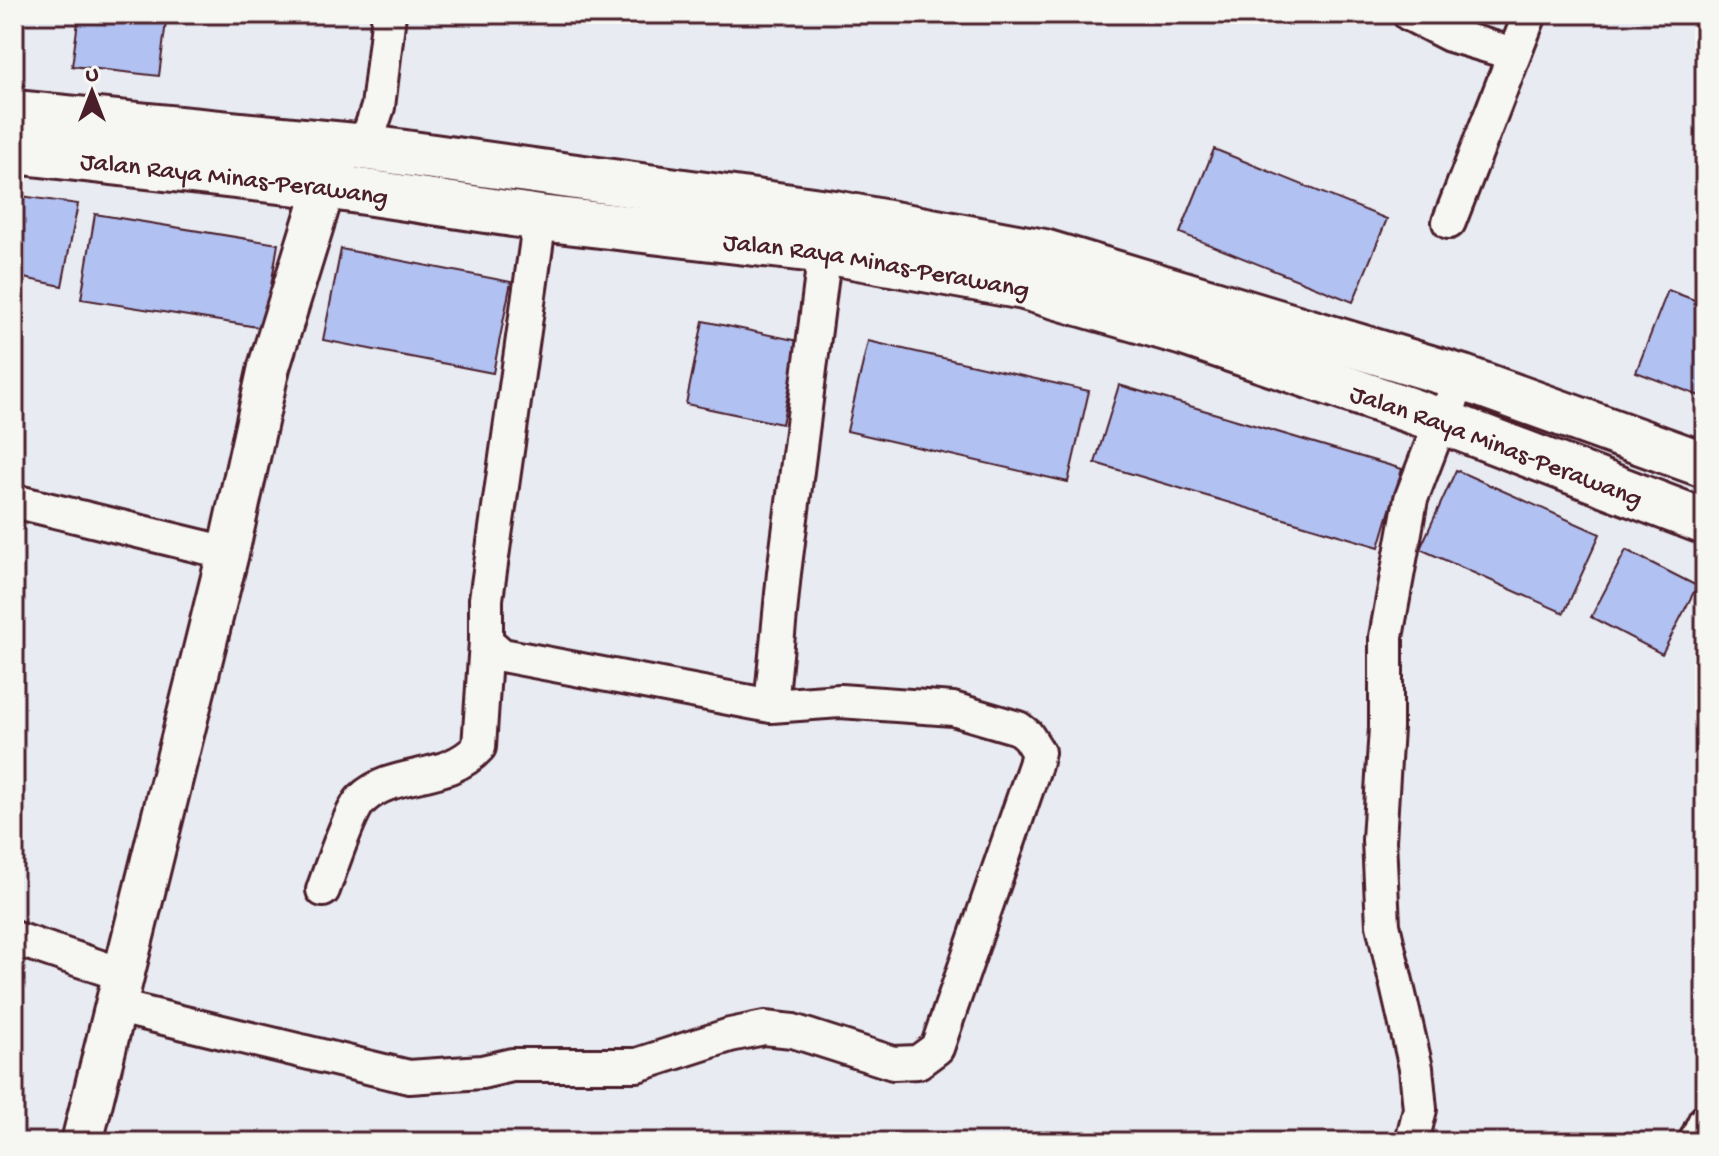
<svg xmlns="http://www.w3.org/2000/svg" width="1719" height="1156" viewBox="0 0 1719 1156" font-family="'Gochi Hand',sans-serif">
<style>
.building{fill:#b1c1f1;stroke:#4a1f2b;stroke-width:2}
.lines{fill:none;stroke-linecap:round;stroke-linejoin:round}
.minor-casing{stroke:#4a1f2b;stroke-width:38}
.tertiary-casing{stroke:#4a1f2b;stroke-width:46}
.secondary-casing{stroke:#4a1f2b;stroke-width:50}
.minor{stroke:#f6f6f2;stroke-width:32}
.tertiary{stroke:#f6f6f2;stroke-width:40}
.secondary{stroke:#f6f6f2;stroke-width:44}
.labels{text-anchor:middle;stroke-width:6;stroke-linejoin:round;paint-order:stroke}
.street-label{font-size:26px;fill:#4a1f2b;stroke:#f6f6f2}
</style>
<rect width="100%" height="100%" fill="#e8ebf2"/>
<filter id="ink" filterUnits="userSpaceOnUse"><feTurbulence type="fractalNoise" baseFrequency=".0125" numOctaves="2"/><feDisplacementMap in="SourceGraphic" scale="16" xChannelSelector="R" yChannelSelector="G"/><feConvolveMatrix kernelMatrix="1 2 1 2 8 2 1 2 1" color-interpolation-filters="sRGB"/></filter>
<g filter="url(#ink)">
<path class="building" d="M79 14H167L159 76 72 66Z
M1214 149 1387 219 1353 302 1180 233Z
M14 195 78 204 62 286 14 276Z
M95 214 278 244 264 328 81 299Z
M341 249 511 282 493 373 323 340Z
M1668 290 1705 304V398L1636 372Z
M703 321 799 341 782 424 686 404Z
M868 341 1089 391 1068 482 847 431Z
M1119 385 1402 469 1379 547 1095 463Z
M1456 470 1600 534 1564 613 1420 549Z
M1626 550 1697 586 1662 654 1591 617Z
M1705 666V685L1698 682Z"/>
<g class="lines">
<g class="minor-casing">
<path id="minor" d="M1409 14 1450 35 1514 54
M345 157 370 131 378 107 389 14
M1449 222 1530 14
M14 501 228 553
M771 706 784 573 825 251
M323 890C330 871 350 810 362 799 393 769 447 783 479 747L486 641
M14 938 121 974
M114 1006 409 1077 482 1072 512 1065H637L730 1035 764 1028 793 1031 893 1063 918 1062 937 1048 1035 765 1038 752 1027 735 1018 728 953 709 840 701 771 706 502 655 486 641V599L540 218
M1412 1142 1420 1109 1416 1068 1383 925 1379 840 1386 728V637L1411 499 1441 421 1463 378
M1695 1142 1705 1121"/>
</g>
<g class="tertiary-casing">
<path id="tertiary" d="M82 1142 228 553 269 367 325 186"/>
</g>
<g class="secondary-casing">
<g id="secondary">
<path d="M14 113 355 146 834 213 1044 252 1463 378 1705 465"/>
<path id="s1" d="M14 151 325 186 540 218 825 251 1024 287 1184 333 1441 421 1705 522"/>
</g>
</g>
<use href="#minor" class="minor"/>
<use href="#tertiary" class="tertiary"/>
<use href="#secondary" class="secondary"/>
</g>
</g>
<g class="labels">
<g class="street-label">
<text dy="9" stroke="none"><textPath href="#s1" startOffset="222">Jalan Raya Minas-Perawang</textPath></text>
<text dy="9" stroke="none"><textPath href="#s1" startOffset="870">Jalan Raya Minas-Perawang</textPath></text>
<text dy="9" stroke="none"><textPath href="#s1" startOffset="1518">Jalan Raya Minas-Perawang</textPath></text>
</g>
</g>
<rect width="1719" height="1156" fill="none" stroke="#f6f6f2" stroke-width="48"/>
<rect x="24" y="24" width="1671" height="1108" fill="none" stroke="#4a1f2b" stroke-width="3" filter="url(#ink)"/>
<g transform="translate(92 92)" stroke="#f6f6f2" stroke-width="6" paint-order="stroke">
<path d="M0-6L14 30L0 20L-14 30Z" fill="#4a1f2b"/>
<text y="-12" font-size="22" font-weight="bold" text-anchor="middle" fill="#4a1f2b">U</text>
</g>
</svg>
